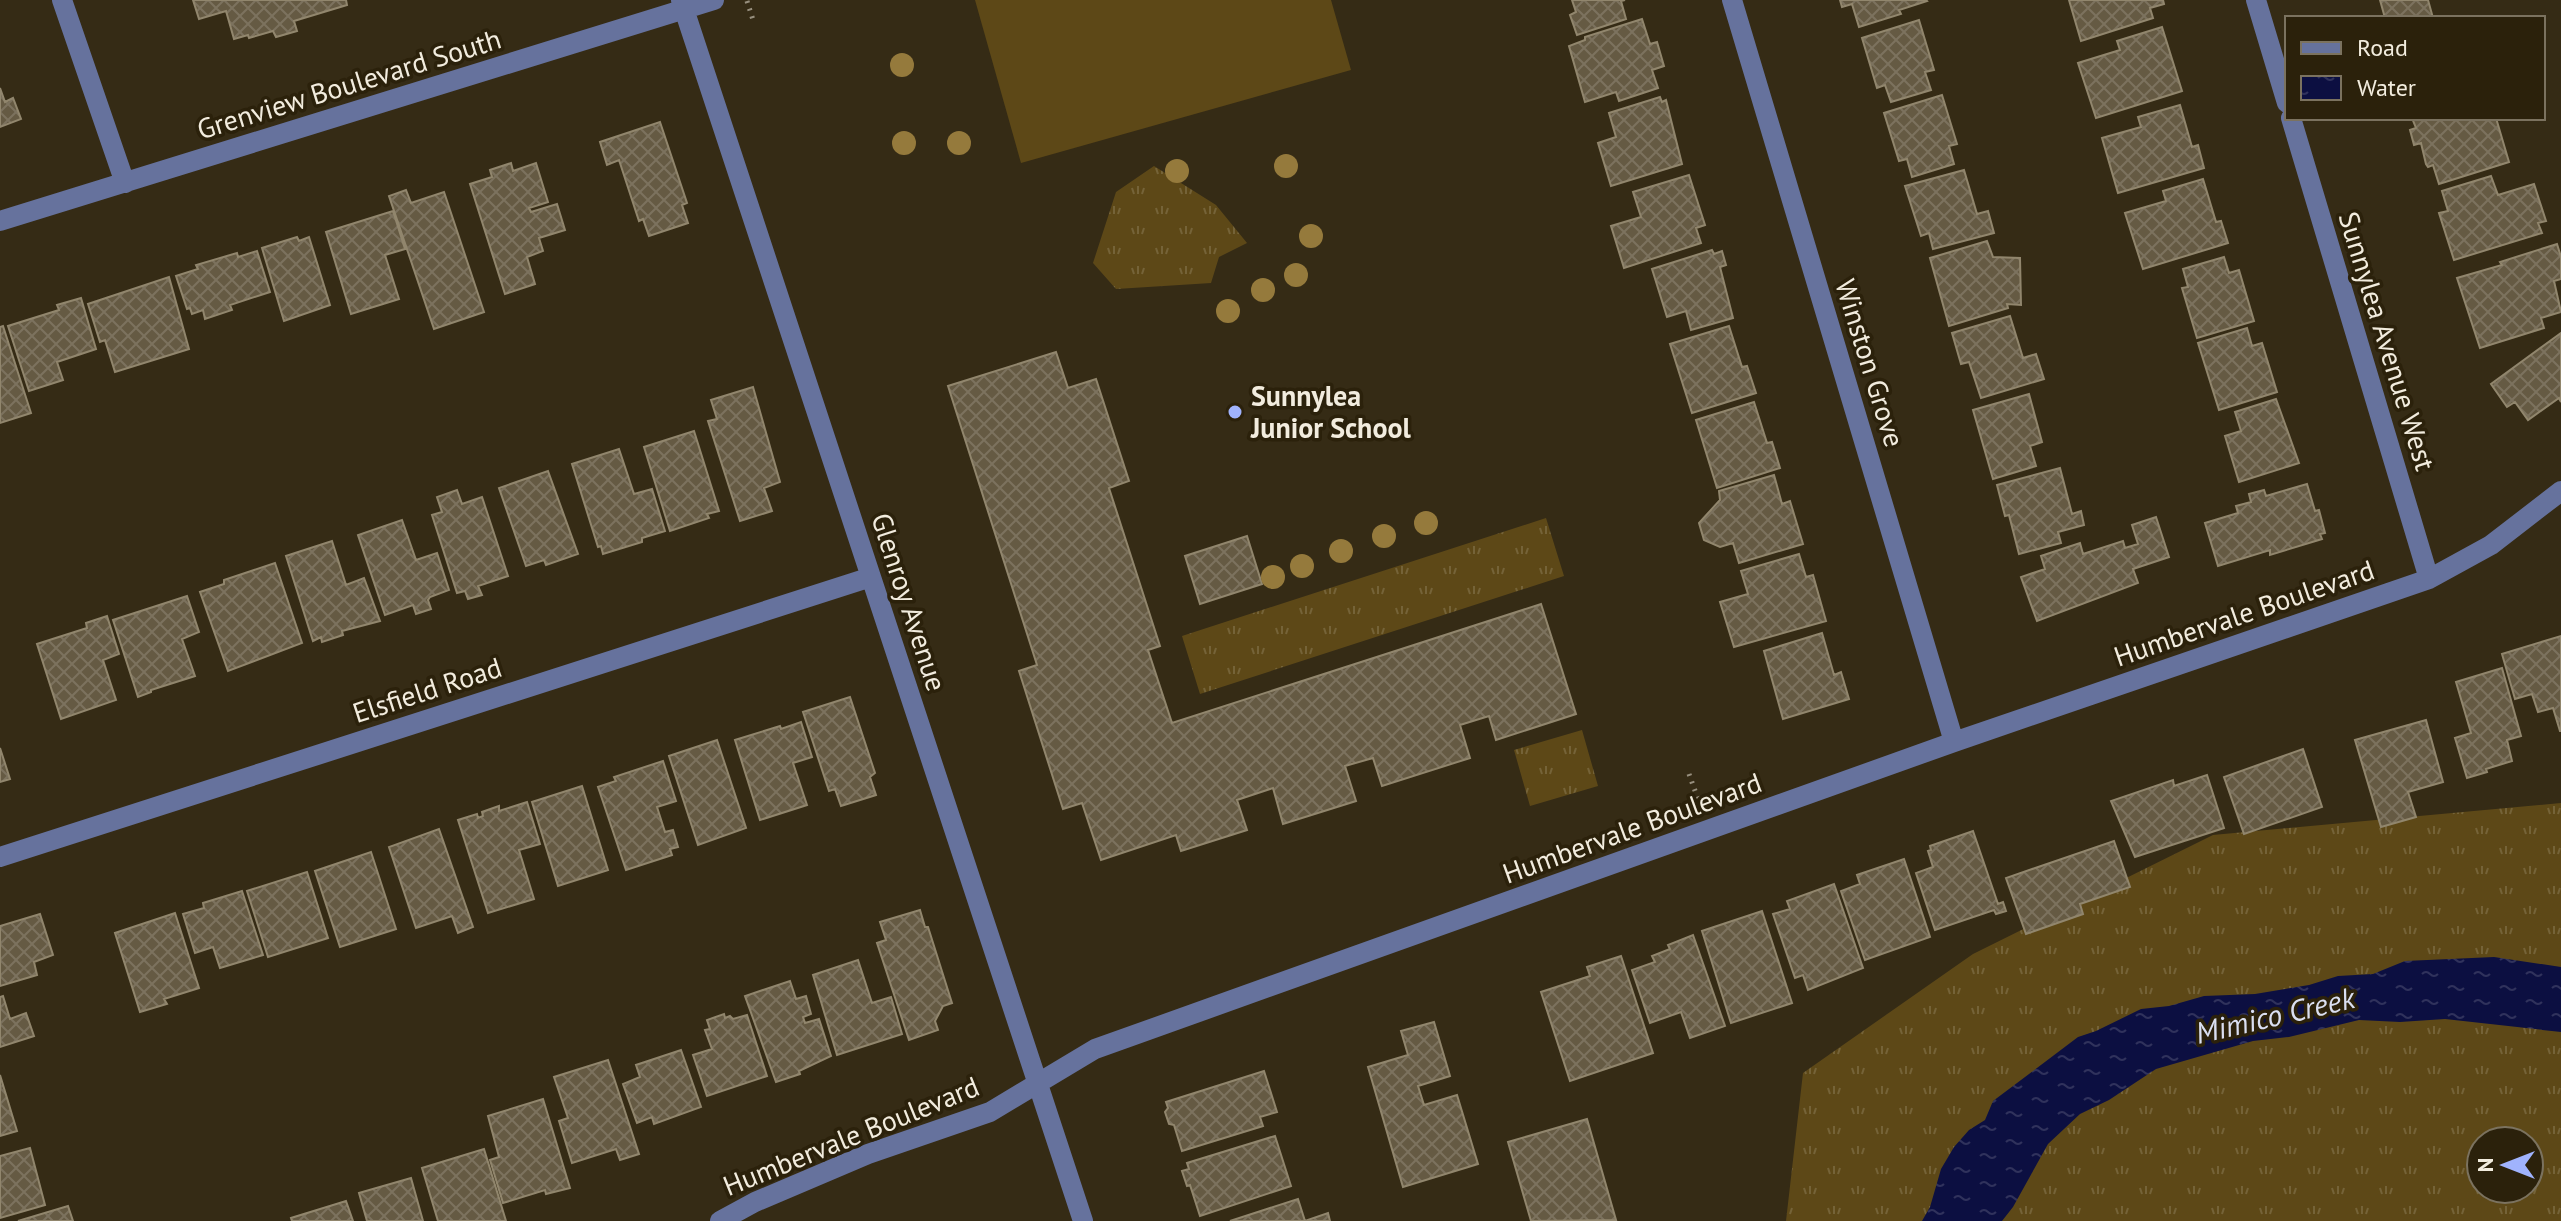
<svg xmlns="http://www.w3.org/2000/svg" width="2561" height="1221" viewBox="0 0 2561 1221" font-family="'PT Sans',sans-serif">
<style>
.grass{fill:url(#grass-tufts);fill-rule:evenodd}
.garden{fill:#5d4817}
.water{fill:url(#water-ripples)}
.building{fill:url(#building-cross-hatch);stroke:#91866d;stroke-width:2}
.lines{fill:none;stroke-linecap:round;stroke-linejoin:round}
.path{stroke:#978f7e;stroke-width:5;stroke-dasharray:2 6;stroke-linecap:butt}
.minor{stroke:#66729d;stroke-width:20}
.tree{fill:#957a3c}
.poi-dot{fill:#a0b3fd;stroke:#2b210b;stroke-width:3}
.labels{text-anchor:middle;stroke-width:7;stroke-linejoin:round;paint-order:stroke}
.street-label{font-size:28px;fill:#f2ecde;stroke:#2b210b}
.poi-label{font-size:28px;font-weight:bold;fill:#f2ecde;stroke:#2b210b;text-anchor:start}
.water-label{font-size:30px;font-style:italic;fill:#dadff1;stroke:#2b210b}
</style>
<defs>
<pattern id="grass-tufts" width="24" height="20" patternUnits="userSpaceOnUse" patternTransform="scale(2)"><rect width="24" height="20" fill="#5d4817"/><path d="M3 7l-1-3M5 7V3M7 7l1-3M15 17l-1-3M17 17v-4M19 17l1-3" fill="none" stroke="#756338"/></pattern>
<pattern id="water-ripples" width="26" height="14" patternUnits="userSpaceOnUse" patternTransform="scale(2)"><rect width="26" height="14" fill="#0c0f41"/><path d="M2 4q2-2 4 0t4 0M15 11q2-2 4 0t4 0" fill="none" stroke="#30325c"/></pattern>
<pattern id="building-cross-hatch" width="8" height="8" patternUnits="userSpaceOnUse" patternTransform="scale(2)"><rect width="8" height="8" fill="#655a43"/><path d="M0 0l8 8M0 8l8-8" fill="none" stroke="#7c725e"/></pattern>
</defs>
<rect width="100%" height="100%" fill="#352b15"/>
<path class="grass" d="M1154 166 1216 205 1247 243 1219 257 1211 283 1116 289 1093 263 1116 192Z
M1546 518 1564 576 1200 694 1182 636Z
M1582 730 1598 786 1530 806 1514 750Z
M2561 803V1221H1786L1803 1073 1973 954 2213 835ZM2481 1141H2529V1189H2481Z"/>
<path class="garden" d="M975 0H1331L1351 70 1021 163Z"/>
<path class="water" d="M2494 957 2561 967V1032L2445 1019 2400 1022 2359 1020 2289 1037 2253 1041 2156 1069 2109 1100 2080 1114 2048 1144 2013 1207 2002 1221H1922L1930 1207 1941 1169 1954 1147 1969 1130 1985 1120 1993 1101 2078 1037 2096 1031 2141 1009 2169 1006 2204 996 2255 994 2309 985 2338 976 2373 974 2405 961Z"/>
<path class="building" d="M193 0H346L347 5 294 21 297 31 276 37 273 31 249 38 248 35 234 39 226 11 199 19Z
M1572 0H1625L1621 1 1626 19 1577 35 1570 15 1576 12Z
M1840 0H1926L1927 1 1899 10 1901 14 1859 27 1852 4 1842 7Z
M2069 0H2163L2164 4 2150 8 2153 18 2081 41Z
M2380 0H2428L2433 18H2385Z
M1642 19 1650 44 1657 42 1664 66 1652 70 1658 88 1619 101 1616 92 1585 102 1569 46 1585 40V37Z
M1919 20 1934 70 1925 72 1931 90 1891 102 1885 85 1877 88 1862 38Z
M2162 27 2182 91 2096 118 2078 63 2120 50 2117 41Z
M0 88 5 102 13 98 21 119 0 127Z
M1942 95 1957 144 1949 146 1954 164 1912 177 1907 159 1899 161 1884 113Z
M1660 97 1662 102 1666 100 1682 164 1611 186 1598 143 1616 137 1609 113Z
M2180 105 2192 147 2198 145 2204 168 2118 193 2102 138 2141 127 2138 117Z
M2412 118H2496L2509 162 2439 184 2433 165 2428 167 2426 164 2421 143 2414 145 2410 130 2416 128Z
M660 122 687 203 682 205 688 223 649 236 643 219 639 221 619 160 607 165 600 142Z
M511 163 513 171 536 163 548 202 529 208 531 212 557 204 565 230 539 238 543 251 527 257 535 284 505 294 470 184 492 177 490 170Z
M1964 170 1977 214 1988 211 1994 233 1933 249 1929 233 1921 236 1905 186Z
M1689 175 1705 225 1696 228 1701 243 1624 268 1611 226 1641 217 1633 192Z
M2491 176 2498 195 2534 184 2546 221 2538 223 2542 233 2454 260 2439 213 2448 211 2442 191Z
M2203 179 2216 222 2221 221 2228 243 2143 269 2125 213 2166 201 2163 191Z
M406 190 411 203 444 192 484 312 434 329 389 196Z
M393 211 405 249 385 255 399 299 351 314 326 232Z
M297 237 299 241 309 237 330 305 284 321 262 248Z
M1987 241 1993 257 2020 258 2021 305 2007 304 2008 308 1949 326 1930 258Z
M2557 244 2561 257V279L2554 281 2561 312 2541 318 2544 328 2480 348 2457 278 2502 265 2500 262Z
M1712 250 1714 254 1722 251 1726 265 1720 267 1733 318 1691 330 1686 311 1667 317 1652 269Z
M257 251 270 292 230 305 232 310 205 319 203 310 192 314 190 308 187 309 176 276 198 269 196 265 237 253 238 257Z
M2224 257 2229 273 2239 270 2254 321 2197 338 2182 288 2188 287 2183 269Z
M169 277 189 349 115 372 105 340 100 342 88 304Z
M81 298 96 349 57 362 63 380 29 391 8 326 59 310 57 305Z
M2010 316 2023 358 2036 354 2044 379 1981 398 1969 362 1961 364 1952 333Z
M3 326 31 413 0 423V327Z
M1729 326 1742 367 1747 366 1756 393 1692 413 1670 344Z
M2247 328 2252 346 2262 343 2277 392 2219 410 2198 343Z
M2561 333V402L2559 398 2528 420 2515 402 2507 407 2491 384Z
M1056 352 1068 388 1096 379 1129 481 1109 488 1160 646 1148 650 1172 723 1541 604 1576 714 1496 740 1489 716 1460 725 1470 758 1382 786 1373 758 1345 766 1356 801 1283 824 1273 788 1237 800 1247 830 1181 851 1176 835 1101 860 1082 803 1063 809 1019 671 1037 665 948 386Z
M753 387 780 482 764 488 772 511 740 521 708 421 717 419 711 400Z
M2029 394 2042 442 2030 446 2036 466 1993 479 1973 410Z
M2276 399 2299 463 2239 482 2225 436 2241 431 2235 412Z
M1754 402 1767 443 1772 442 1780 468 1717 488 1696 420Z
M694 431 719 511 707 514 709 518 670 531 644 447Z
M619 449 634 494 652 489 665 531 642 538V542L603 554 601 546 598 547 572 464Z
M2060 468 2072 514 2081 511 2084 525 2058 532 2061 543 2019 554 2009 515 2005 516 1997 485Z
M548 471 578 554 546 565 544 560 526 566 499 488Z
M1774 475 1782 504 1790 501 1803 544 1739 563 1733 543 1720 547 1704 540 1699 523 1720 500 1719 491Z
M2307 484 2315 511 2319 510 2325 533 2320 534 2322 539 2270 555V550L2218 566 2205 523 2238 513 2236 506 2251 502 2249 494 2264 490 2266 496Z
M457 490 462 504 482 497 508 576 478 586 482 595 468 599 465 591 457 593 432 515 442 512 437 497Z
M2156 517 2169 557 2133 569 2138 583 2037 621 2021 577 2045 569 2041 556 2080 543 2083 554 2123 541 2125 548 2138 544 2132 525Z
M402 520 416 560 437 553 449 590 430 597 428 600 431 609 416 614 413 605 385 615 358 535Z
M1247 536 1262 584 1200 604 1185 556Z
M332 541 346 585 364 578 380 621 342 631 343 635 322 642 321 637 313 641 286 556Z
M1799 554 1806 577 1813 575 1826 621 1734 647 1720 602 1748 594 1741 571Z
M275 563 302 643 228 671 200 592 224 584V580Z
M187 596 199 632 182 639 195 676 151 690V692L138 697 113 620Z
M107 616 119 654 103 660 116 700 61 719 37 644 87 628 86 623Z
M1822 633 1834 675 1841 672 1849 699 1783 719 1764 651Z
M2561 636V731H2560L2553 708 2538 712 2532 694 2515 699 2502 654Z
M2502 668 2521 736 2507 740 2512 761 2486 769 2487 772 2467 778 2455 738 2471 733 2456 682Z
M850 697 875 773 870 777 876 795 841 806 835 789 829 791 803 712Z
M2426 720 2443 782 2408 792 2416 817 2381 827 2355 740Z
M801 722 812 757 793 763 807 805 760 820 735 740 780 726 781 729Z
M717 740 746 828 698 845 669 756Z
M0 748 10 779 0 782Z
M2303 749 2322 807 2244 834 2224 777Z
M663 761 676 801 657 807 665 832 673 830 678 847 670 849 672 855 626 870 598 787 616 781 614 777Z
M2207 775 2224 828 2135 857 2111 801 2173 780 2174 786Z
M582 786 608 870 558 886 532 802Z
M527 802 540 844 519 850 534 899 488 913 458 820 477 814 478 818 483 816 482 812 499 806V811Z
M439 829 473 927 458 933 452 916 416 928 389 847Z
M1973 831 1998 904 2003 902 2006 911 1996 914 1994 910 1935 930 1916 873 1933 867 1928 851 1931 850 1930 846Z
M2114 841 2130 887 2080 904 2083 914 2026 934 2006 878Z
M371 852 396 929 340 947 315 871Z
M1904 859 1930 937 1865 960 1841 891 1860 884 1857 875Z
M307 872 328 938 268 957 247 891Z
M1834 884 1863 968 1808 990 1803 975 1795 978 1773 914 1790 909 1787 901Z
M242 891 263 955 220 968 213 947 195 953 183 914 204 908 203 903Z
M920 910 925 927H928L952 1003 943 1006 935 1021 938 1030 909 1040 877 943 886 940 880 922Z
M1762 911 1792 1003 1731 1023 1702 931Z
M175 913 199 988 164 999 167 1004 140 1012 115 933Z
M40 914 53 955 34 962 37 975 0 986V926Z
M1693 935 1725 1026 1690 1038 1681 1012 1650 1023 1632 970 1655 962 1652 956 1670 949 1668 945Z
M1621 956 1653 1053 1570 1081 1541 992 1590 976 1587 967Z
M858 960 872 1003 891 997 902 1034 837 1055 813 975Z
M790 981 796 999 806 996 811 1014 803 1017 805 1023 819 1019 831 1056 799 1071 800 1074 776 1082 745 996Z
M3 996 10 1019 26 1013 34 1036 0 1047V997Z
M724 1014 725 1018 730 1016 733 1019 747 1015 767 1076 707 1096 693 1055 712 1049 705 1030 710 1029 707 1020Z
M1434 1022 1450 1076 1418 1086 1424 1105 1457 1095 1478 1164 1403 1187 1368 1067 1408 1055 1401 1031Z
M681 1050 701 1107 654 1124 652 1117 637 1123 623 1084 640 1077 636 1065Z
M608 1060 639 1154 620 1160 616 1149 572 1163 559 1121 568 1118 554 1077Z
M1264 1071 1277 1112 1260 1117 1263 1126 1182 1151 1174 1125 1169 1124 1165 1112 1168 1108 1166 1102Z
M0 1075 17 1131 0 1136Z
M543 1099 570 1188 546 1194 545 1190 503 1203 490 1160 499 1157 488 1116Z
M1587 1119 1616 1220 1531 1221 1508 1142Z
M1275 1136 1291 1186 1200 1216 1190 1185 1187 1186 1182 1171 1189 1169 1187 1163Z
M30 1148 45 1205 0 1218V1156Z
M484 1149 506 1221H438L422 1168Z
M411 1178 423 1221H367L359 1193Z
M1298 1199 1305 1221 1328 1213 1330 1221H1230Z
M346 1201 353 1221H292L291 1218Z
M68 1206 73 1221H18Z"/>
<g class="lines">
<path class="path" d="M747 1 754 23
M1689 774 1698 799"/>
<path class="minor" d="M62 0 125 183
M681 0 1083 1221
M1732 0 1954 742
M2256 0 2287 103
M2291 118 2429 579
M0 221 714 0
M0 857 871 577
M720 1221 755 1202 868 1154 990 1112 1095 1049 1954 742 2429 579 2491 545 2561 491"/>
</g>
<g class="tree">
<circle cx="902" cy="65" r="12"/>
<circle cx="904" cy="143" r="12"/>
<circle cx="959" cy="143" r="12"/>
<circle cx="1286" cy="166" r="12"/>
<circle cx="1177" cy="171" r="12"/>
<circle cx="1311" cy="236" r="12"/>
<circle cx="1296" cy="275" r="12"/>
<circle cx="1263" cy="290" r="12"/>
<circle cx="1228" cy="311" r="12"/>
<circle cx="1426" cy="523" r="12"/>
<circle cx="1384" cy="536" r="12"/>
<circle cx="1341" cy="551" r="12"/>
<circle cx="1302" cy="566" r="12"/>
<circle cx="1273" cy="577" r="12"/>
</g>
<circle class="poi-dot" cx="1235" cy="412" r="8"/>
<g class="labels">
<g class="street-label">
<text transform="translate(349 84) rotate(-17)" y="10">Grenview Boulevard South</text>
<text transform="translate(2387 341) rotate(73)" y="10">Sunnylea Avenue West</text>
<text transform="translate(1870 363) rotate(73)" y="10">Winston Grove</text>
<text transform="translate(909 602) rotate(72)" y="10">Glenroy Avenue</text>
<text transform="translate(2244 613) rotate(-19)" y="10">Humbervale Boulevard</text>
<text transform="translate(427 690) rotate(-18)" y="10">Elsfield Road</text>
<text transform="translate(1632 828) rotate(-20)" y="10">Humbervale Boulevard</text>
<text transform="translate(851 1136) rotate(-22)" y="10">Humbervale Boulevard</text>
</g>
<g class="poi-label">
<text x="1251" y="406">Sunnylea<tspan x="1251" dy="32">Junior School</tspan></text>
</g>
<g class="water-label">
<text transform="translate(2275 1016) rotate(-13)" y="10">Mimico Creek</text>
</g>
</g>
<rect x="2285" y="16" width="260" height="104" fill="#2b210b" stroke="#7b725f" stroke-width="2"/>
<rect x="2301" y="42" width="40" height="12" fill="#66729d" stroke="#7b725f" stroke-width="2"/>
<text x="2357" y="56" font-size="24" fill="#f2ecde">Road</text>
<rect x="2301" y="76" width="40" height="24" fill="url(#water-ripples)" stroke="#7b725f" stroke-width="2"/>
<text x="2357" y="96" font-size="24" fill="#f2ecde">Water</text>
<g transform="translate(2505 1165) rotate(270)"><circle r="38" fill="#2b210b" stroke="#7b725f" stroke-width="2"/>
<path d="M0-6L14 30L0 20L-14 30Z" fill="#a0b3fd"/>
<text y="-12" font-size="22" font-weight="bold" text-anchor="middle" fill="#f2ecde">N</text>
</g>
</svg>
